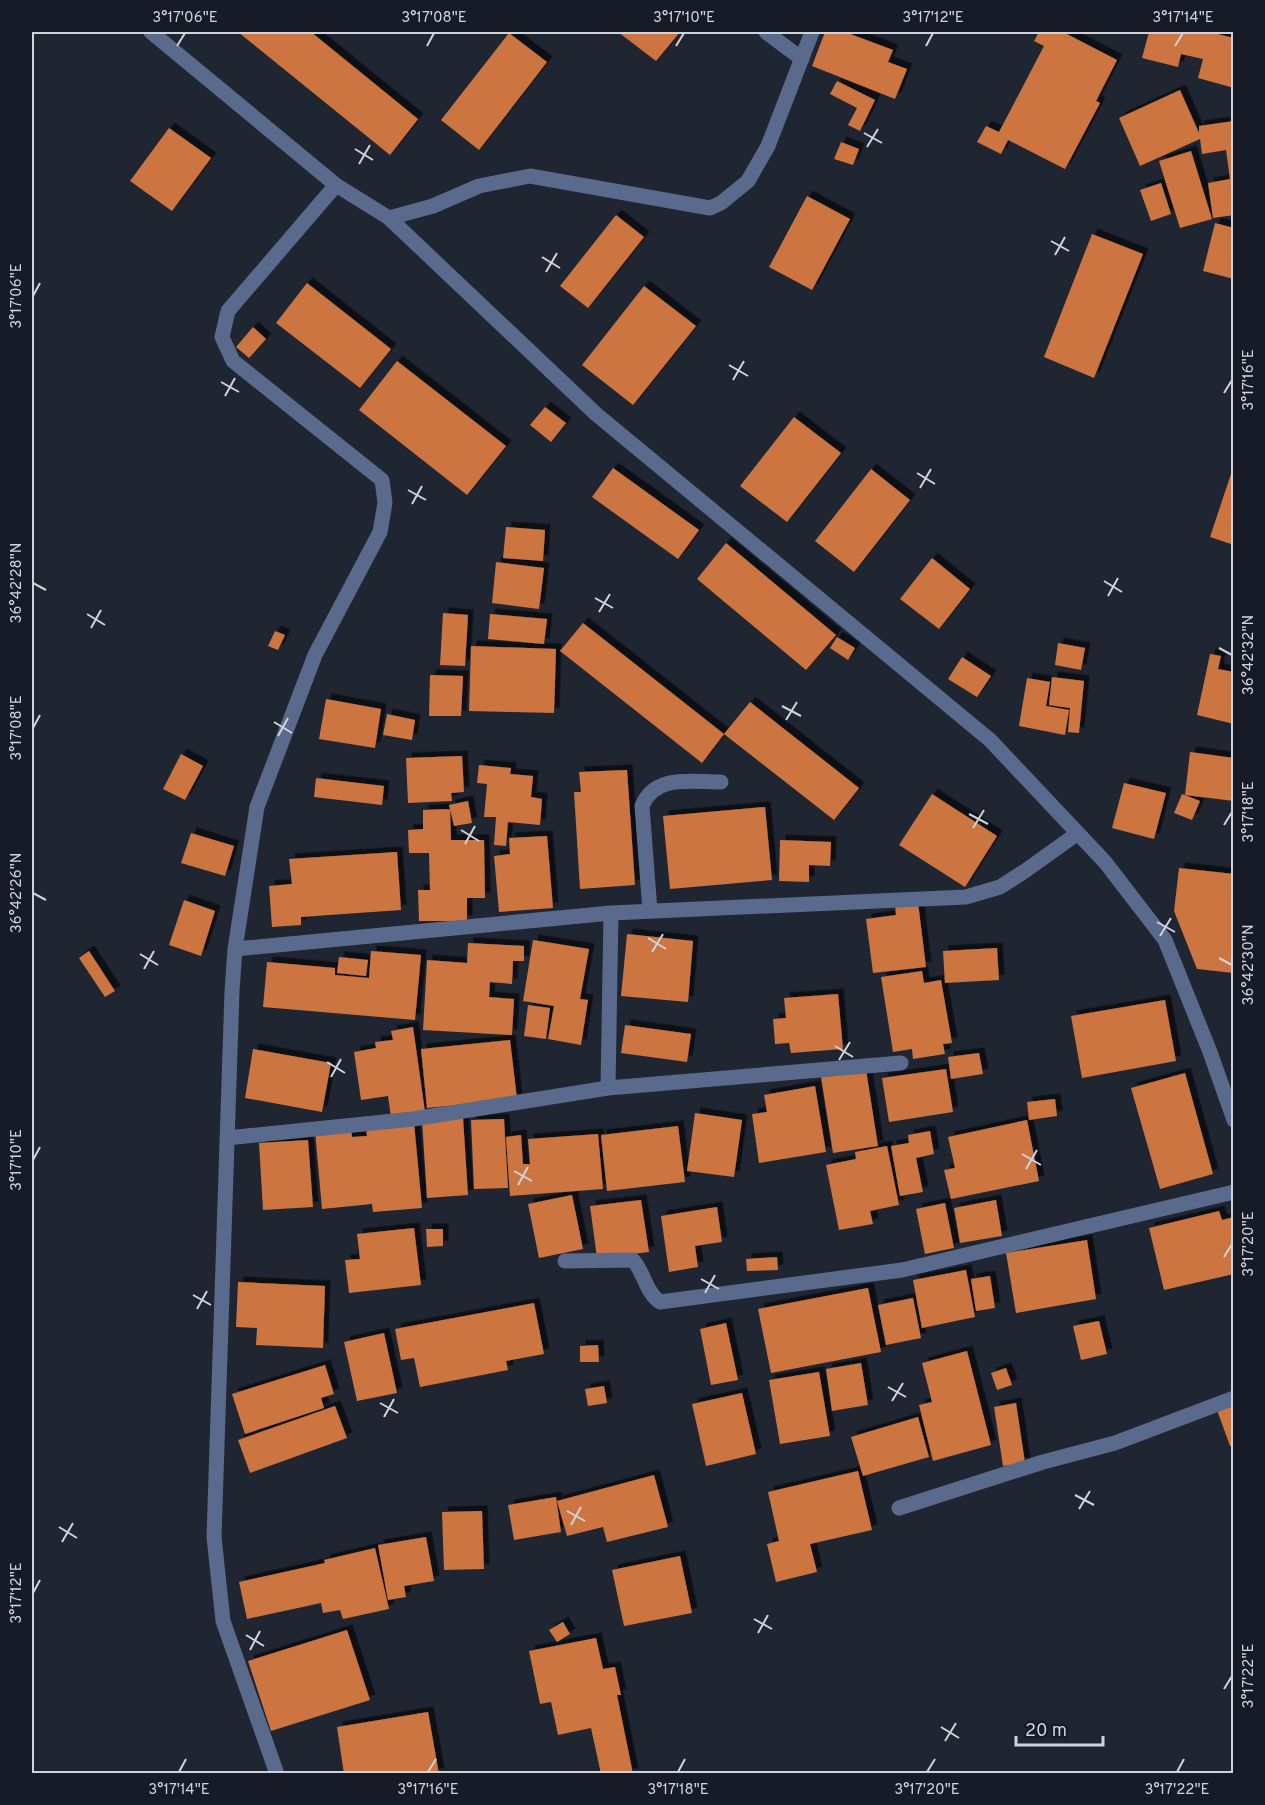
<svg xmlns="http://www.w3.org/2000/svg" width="1265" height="1805" viewBox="0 0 1265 1805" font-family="Overpass,sans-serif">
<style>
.building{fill:#cc7441;filter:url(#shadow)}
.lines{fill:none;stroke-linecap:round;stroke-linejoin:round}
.minor{stroke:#596a8c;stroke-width:15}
.ticks{fill:none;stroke:#cfd3dc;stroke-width:2}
.neatline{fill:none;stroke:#cfd3dc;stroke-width:2}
.ticks-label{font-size:15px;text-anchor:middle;fill:#cfd3dc}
</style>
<defs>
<filter id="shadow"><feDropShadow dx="5.5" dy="-5.5" stdDeviation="0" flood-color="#0009"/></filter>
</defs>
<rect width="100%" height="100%" fill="#1f2531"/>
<path class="building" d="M238 32H311L418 119 390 155Z
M618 32H680L656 61Z
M825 32H845L893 50 888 62 907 69 895 99 812 66Z
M1039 32H1063L1117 60 1096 101 1100 103 1065 169 1008 140 1001 154 977 142 986 126 999 132 1044 46 1034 41Z
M1149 32H1209L1234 38V88L1198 78 1203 59 1181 54 1178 67 1142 58Z
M509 33 547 62 479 150 441 120Z
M837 81 875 100 860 131 848 125 857 108 830 94Z
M1180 90 1199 133V126L1234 121V215L1213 218 1208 183 1230 179 1226 150 1202 154 1200 139 1140 166 1119 118Z
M169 128 211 158 172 211 130 181Z
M841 142 859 149 853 165 834 159Z
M1191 151 1212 219 1180 228 1159 161Z
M1161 183 1171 214 1151 221 1140 190Z
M807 196 850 219 812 290 769 267Z
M616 215 644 237 588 308 560 286Z
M1215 223 1234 228V279L1203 271Z
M1092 234 1143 254 1094 378 1044 357Z
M307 283 391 349 360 388 276 323Z
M644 286 696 326 633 405 582 365Z
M253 327 266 339 249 358 236 347Z
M397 361 506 446 467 495 359 410Z
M545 407 566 423 551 442 530 425Z
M794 417 841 453 787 522 740 486Z
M613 468 699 530 678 559 592 497Z
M871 469 910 500 854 572 815 541Z
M1231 474 1234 475V545L1210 537Z
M506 527 545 530 543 561 503 558Z
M726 543 836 635 806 670 697 579Z
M932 558 970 589 939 629 900 599Z
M496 562 544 568 539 609 492 603Z
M443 613 468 615 465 666 440 665Z
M490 614 547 619 544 644 488 639Z
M583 623 724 734 702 763 560 651Z
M275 631 285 635 278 650 268 646Z
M837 637 855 648 848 660 830 648Z
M1058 643 1085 648 1081 670 1055 665Z
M471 646 556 649 554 713 469 711Z
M1210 654 1221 656 1218 669 1234 672V724L1197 715Z
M962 657 991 676 977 697 948 679Z
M430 675 463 676 461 716H429Z
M1052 677 1084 681 1079 733 1068 732 1070 708 1049 705Z
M1027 678 1050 682 1046 706 1069 710 1065 735 1019 726Z
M326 699 381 709 375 748 319 739Z
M750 702 859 788 834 820 724 734Z
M387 714 415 720 412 740 383 735Z
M1190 752 1234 758V801L1185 795Z
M181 754 203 766 185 800 163 789Z
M462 756 464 792 451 793 452 801 408 803 406 758Z
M479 765 511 768 510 774 533 776 531 797 542 799 540 825 508 822 506 846 494 845 496 817H484L487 784 477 783Z
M627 770 635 885 580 889 574 792H581L579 772Z
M316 778 384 786 382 805 314 797Z
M1124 783 1166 793 1154 839 1112 828Z
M932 794 997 836 965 887 899 845Z
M1182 794 1200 801 1192 820 1174 813Z
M468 801 472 823 454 826 449 805Z
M765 807 772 880 670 889 663 816Z
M450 809 451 840H484L485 898H467V921H419L418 890H430L429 853H409L408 830 423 829V810Z
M191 833 234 846 225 876 181 863Z
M547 836 553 908 499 912 494 856 510 854 509 838Z
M780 840 831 842 830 866 809 865V882L779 881Z
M397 852 401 910 301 917V925L272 927 269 886 292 884 289 859Z
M1179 868 1234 874V973L1197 969 1174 911Z
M184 900 215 911 201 956 169 945Z
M918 903 926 967 873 973 866 919 896 915 895 905Z
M627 934 693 941 688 1002 621 996Z
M533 940 589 949 580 999 588 1000 581 1045 548 1039 554 1006 523 1001Z
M468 943 524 946V961H513L512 984 490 982 489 997 514 999 512 1035 423 1030 427 960 467 963Z
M997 948 999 980 945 983 943 951Z
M89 951 115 991 105 997 79 958Z
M371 951 421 955 415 1020 263 1007 267 962 335 968V975L369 978Z
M339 957 368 960 366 976 337 973Z
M922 971 924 983 941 980 952 1043 943 1044 945 1054 913 1059 912 1049 893 1052 881 977Z
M838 994 843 1049 791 1053 789 1043 775 1044 773 1019 786 1018 784 998Z
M1165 1000 1176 1061 1082 1078 1071 1016Z
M528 1005 550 1008 546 1039 524 1036Z
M625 1025 691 1034 687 1062 621 1053Z
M413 1027 425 1112 391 1117 388 1096 361 1100 354 1052 376 1048 375 1042 393 1040 391 1031Z
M510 1040 517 1099 427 1108 421 1049Z
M253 1049 331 1063 322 1112 245 1098Z
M979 1053 983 1074 951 1079 948 1057Z
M946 1069 953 1112 889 1122 882 1078Z
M866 1070 878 1146 833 1153 821 1077Z
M1185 1073 1213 1174 1160 1189 1131 1088Z
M815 1086 826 1152 759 1163 752 1114 767 1112 764 1095Z
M1055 1099 1057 1116 1029 1120 1027 1102Z
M695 1113 742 1120 734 1177 687 1171Z
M463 1118 468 1195 427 1198 422 1120Z
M504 1119 508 1188 474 1189 471 1120Z
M1027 1120 1039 1181 951 1199 944 1170 955 1168 948 1137Z
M414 1123 422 1208 373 1212 372 1204 322 1209 315 1131 351 1128 352 1137 367 1136 366 1127Z
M678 1126 685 1182 607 1191 601 1135Z
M930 1131 934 1154 916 1158 923 1192 900 1196 891 1146 909 1143 908 1135Z
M598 1134 603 1189 510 1196 506 1137 521 1135 523 1164H530L528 1139Z
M308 1140 313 1207 263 1210 259 1143Z
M887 1146 899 1205 870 1211 873 1224 839 1230 826 1165 856 1159 855 1152Z
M572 1195 583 1249 539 1258 528 1204Z
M641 1200 649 1252 597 1258 590 1206Z
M996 1200 1002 1236 960 1243 954 1208Z
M945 1203 954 1248 925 1254 916 1209Z
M717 1207 722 1242 695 1246 698 1267 669 1272 661 1216Z
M1219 1211 1222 1220 1234 1217V1274L1164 1290 1149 1228Z
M414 1228 421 1285 349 1293 345 1260 360 1259 357 1234Z
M426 1229H443V1246L427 1247Z
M1087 1240 1096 1299 1016 1313 1006 1253Z
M777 1257 778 1270 747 1271 746 1259Z
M966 1270 975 1317 922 1328 913 1280Z
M990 1276 995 1308 976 1311 971 1279Z
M238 1282 325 1286 323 1348 256 1345 257 1328 236 1327Z
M868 1288 881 1352 771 1373 758 1309Z
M913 1298 921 1338 886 1345 878 1305Z
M534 1303 544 1354 506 1361 508 1370 420 1387 414 1358 401 1360 395 1329Z
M1099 1321 1107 1354 1081 1360 1073 1326Z
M726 1323 738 1380 711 1385 700 1329Z
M384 1333 397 1393 357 1401 344 1342Z
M598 1345 599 1362H580V1346Z
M967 1351 991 1445 933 1461 919 1405 932 1402 922 1363Z
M861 1363 868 1405 832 1411 826 1369Z
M325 1365 334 1394 321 1398 324 1408 245 1434 232 1394Z
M1006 1368 1012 1385 997 1390 991 1373Z
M819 1372 830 1436 780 1444 769 1380Z
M604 1386 607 1403 588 1406 585 1389Z
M742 1393 756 1454 706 1466 692 1404Z
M1016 1403 1025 1463 1003 1466 994 1407Z
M1234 1404V1445L1230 1446 1217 1410Z
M335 1406 347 1438 250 1473 238 1440Z
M918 1417 929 1457 863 1476 851 1437Z
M858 1471 872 1530 810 1544 817 1572 776 1582 767 1544 779 1541 768 1492Z
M654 1475 668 1527 607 1542 603 1527 567 1536 557 1501Z
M556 1497 561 1532 514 1540 508 1505Z
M482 1511 484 1569 444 1570 442 1512Z
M426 1537 434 1581 404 1586 406 1597 388 1600 378 1545Z
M375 1548 389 1609 343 1619 340 1610 323 1613 321 1603 247 1619 239 1582 325 1563 324 1560Z
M680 1556 692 1613 624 1626 612 1570Z
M563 1622 570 1634 557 1642 549 1630Z
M347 1630 370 1700 271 1731 248 1661Z
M596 1638 603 1669 615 1667 621 1695H617L633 1774H601L591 1728 558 1735 551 1702 540 1704 529 1651Z
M428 1712 439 1774H344L337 1727Z"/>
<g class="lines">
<path class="minor" d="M151 32 336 185 389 218 596 414 990 740 1105 862 1165 940 1210 1052 1234 1120
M766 32 802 59
M389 218 433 206 479 186 530 176 710 208 721 203 748 181 768 146 812 32
M650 911 642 806C655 774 692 782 721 782
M235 949 611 913
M608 1088 611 913 966 897 1000 887 1025 871 1078 833
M227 1138 413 1119 608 1088 901 1063
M565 1261 633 1260C644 1272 646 1293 660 1302L902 1270 1234 1192
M899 1508 1043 1462 1115 1443 1234 1398
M277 1774 223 1621 214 1537 232 991 235 949 257 807 315 655 380 532 385 503 382 480 233 361 222 337 228 311 336 185"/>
</g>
<path class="ticks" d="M177 46 185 33M427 46 434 33M676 46 684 33M926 46 933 33M1175 46 1183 33M864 133 882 143M867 147 878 129M355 149 373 160M359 164 370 145M1051 241 1069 251M1055 255 1065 237M542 257 560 268M546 272 557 253M33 296 40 283M729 365 748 376M733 380 744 361M221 382 239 392M1224 393 1232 380M225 396 235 378M917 473 935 484M920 488 931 469M408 490 426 500M412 504 422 486M1104 581 1122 592M33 583 46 590M1108 596 1118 578M595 598 613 608M599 612 610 594M87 614 105 625M91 628 101 610M1219 648 1232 655M782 706 801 716M786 720 797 702M274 722 292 733M33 728 40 715M278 736 288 718M969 814 988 824M1224 825 1232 812M973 828 984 810M461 830 479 841M465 844 475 826M33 893 46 900M1157 922 1175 932M1160 936 1171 918M648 938 666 949M652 952 663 934M140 954 158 965M1219 958 1232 965M144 969 154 951M835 1046 853 1057M839 1060 850 1042M327 1062 345 1073M331 1077 341 1059M1022 1154 1041 1165M33 1160 40 1147M1026 1169 1037 1150M514 1171 532 1181M518 1185 528 1167M1224 1257 1232 1244M701 1279 719 1289M705 1293 715 1275M193 1295 211 1305M197 1309 207 1291M888 1387 906 1397M892 1401 903 1383M380 1403 398 1413M384 1417 394 1399M1075 1495 1094 1505M1079 1509 1090 1491M567 1511 585 1521M571 1525 581 1507M59 1527 77 1538M62 1542 73 1523M33 1593 40 1580M754 1619 772 1629M758 1633 768 1615M246 1635 264 1646M250 1650 260 1631M1224 1689 1232 1676M941 1727 959 1738M945 1741 956 1723M179 1772 186 1759M428 1772 436 1759M678 1772 685 1759M927 1772 935 1759M1177 1772 1184 1759"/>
<rect width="1265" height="1805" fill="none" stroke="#161b27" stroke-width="66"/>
<path d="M1016 1736v9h87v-9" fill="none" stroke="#cfd3dc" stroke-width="3"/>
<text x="1025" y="1736" font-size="18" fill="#cfd3dc" stroke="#161b27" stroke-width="4.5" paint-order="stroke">20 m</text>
<rect x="33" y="33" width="1199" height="1739" class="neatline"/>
<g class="ticks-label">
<text x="185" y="22">3°17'06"E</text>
<text x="434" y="22">3°17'08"E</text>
<text x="684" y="22">3°17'10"E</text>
<text x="933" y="22">3°17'12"E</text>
<text x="1183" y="22">3°17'14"E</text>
<text transform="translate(16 296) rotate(-90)" y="5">3°17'06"E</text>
<text transform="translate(1248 380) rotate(-90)" y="5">3°17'16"E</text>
<text transform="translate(16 583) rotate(-90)" y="5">36°42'28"N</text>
<text transform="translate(1248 655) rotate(-90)" y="5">36°42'32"N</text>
<text transform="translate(16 728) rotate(-90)" y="5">3°17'08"E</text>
<text transform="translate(1248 812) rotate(-90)" y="5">3°17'18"E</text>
<text transform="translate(16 893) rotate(-90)" y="5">36°42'26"N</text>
<text transform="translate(1248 965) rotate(-90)" y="5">36°42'30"N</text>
<text transform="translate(16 1160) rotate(-90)" y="5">3°17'10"E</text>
<text transform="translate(1248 1244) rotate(-90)" y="5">3°17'20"E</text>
<text transform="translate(16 1593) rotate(-90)" y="5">3°17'12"E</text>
<text transform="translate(1248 1676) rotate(-90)" y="5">3°17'22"E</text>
<text x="179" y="1794">3°17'14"E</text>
<text x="428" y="1794">3°17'16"E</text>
<text x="678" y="1794">3°17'18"E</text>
<text x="927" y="1794">3°17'20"E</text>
<text x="1177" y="1794">3°17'22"E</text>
</g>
</svg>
